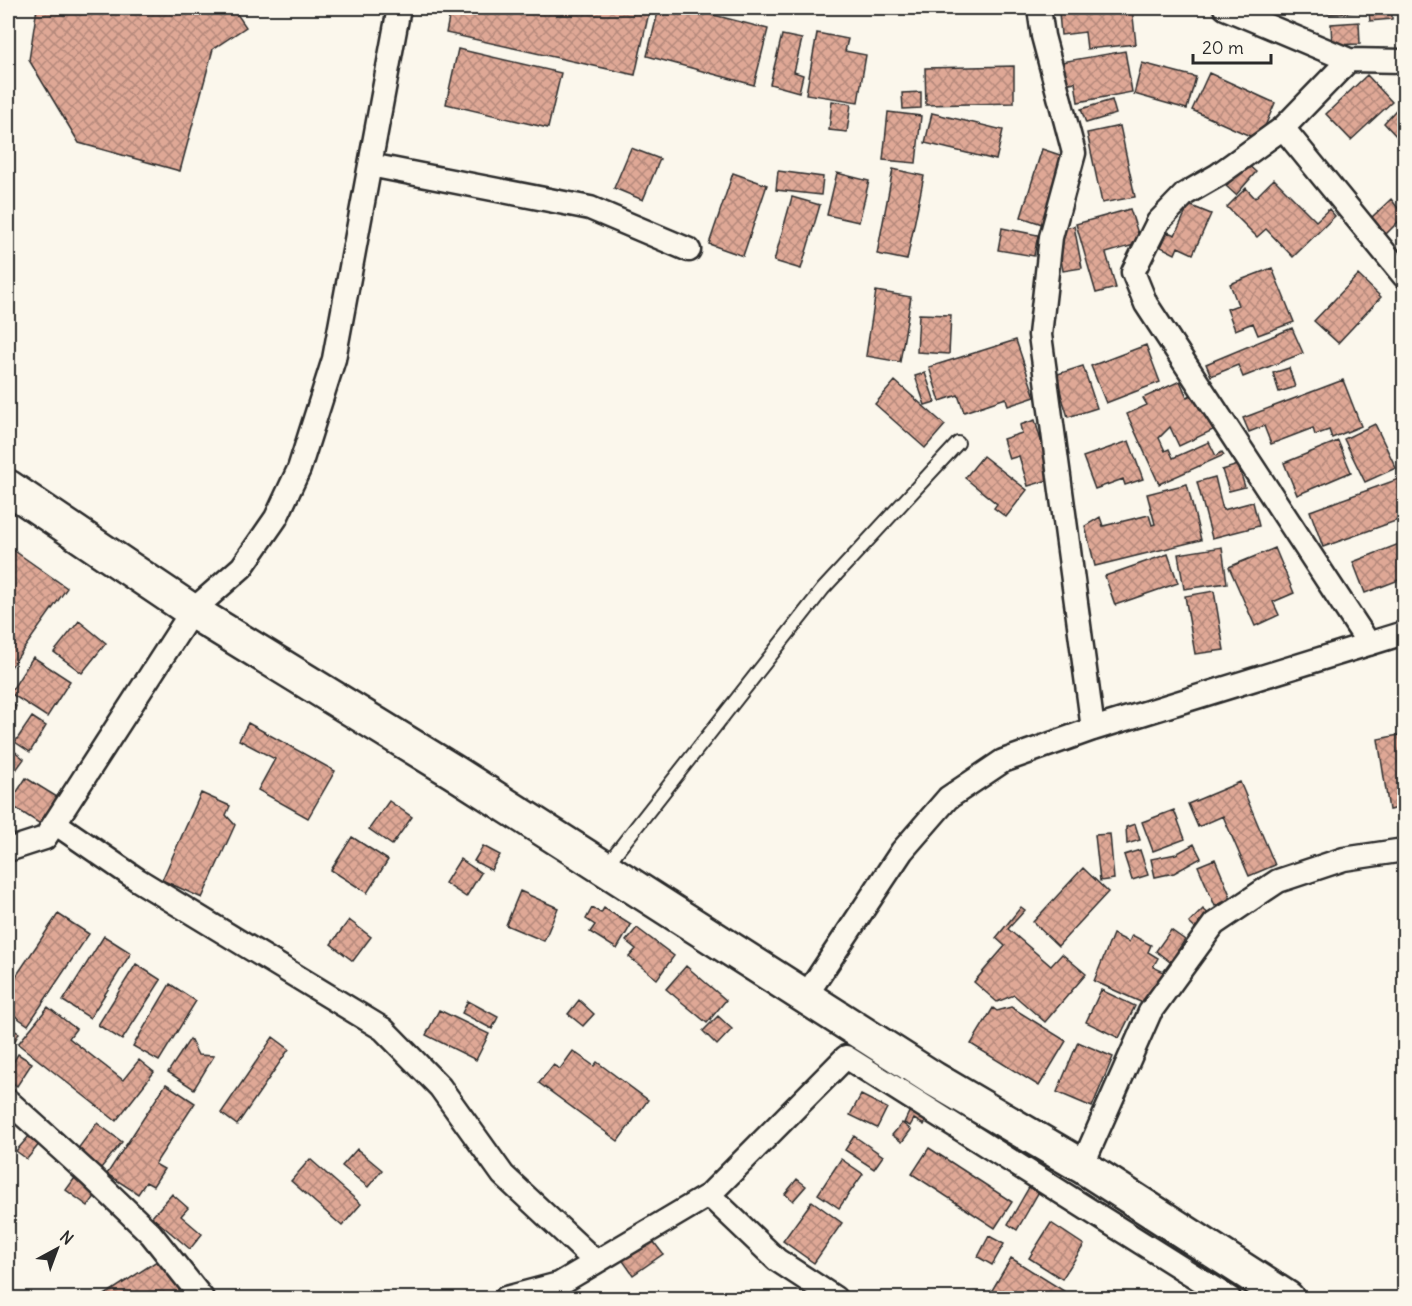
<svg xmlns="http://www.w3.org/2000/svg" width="1412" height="1306" viewBox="0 0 1412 1306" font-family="Delius,sans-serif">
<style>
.building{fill:url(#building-cross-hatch);stroke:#2b2b2b;stroke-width:1.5}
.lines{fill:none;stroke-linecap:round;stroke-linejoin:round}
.service-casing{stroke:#2b2b2b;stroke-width:16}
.minor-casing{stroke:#2b2b2b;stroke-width:27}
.secondary-casing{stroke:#2b2b2b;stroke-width:38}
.service{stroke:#fbf7ec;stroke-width:12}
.minor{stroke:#fbf7ec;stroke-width:22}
.secondary{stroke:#fbf7ec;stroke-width:33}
</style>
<defs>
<pattern id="building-cross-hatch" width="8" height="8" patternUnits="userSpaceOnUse" patternTransform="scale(1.5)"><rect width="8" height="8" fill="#dfa896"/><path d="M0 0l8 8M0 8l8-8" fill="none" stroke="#b5897b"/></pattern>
</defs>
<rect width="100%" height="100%" fill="#fbf7ec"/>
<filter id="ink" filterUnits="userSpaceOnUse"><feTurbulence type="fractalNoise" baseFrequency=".0167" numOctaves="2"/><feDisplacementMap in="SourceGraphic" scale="12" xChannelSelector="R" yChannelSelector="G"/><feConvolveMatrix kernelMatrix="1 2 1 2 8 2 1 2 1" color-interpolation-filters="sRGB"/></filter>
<g filter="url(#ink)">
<path class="building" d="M37 8H233L246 27 213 49 180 171 79 143 29 60Z
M451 8H650L635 75 446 33Z
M659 8H687L768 29 754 85 647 56Z
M1104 8H1132L1136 44 1087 49 1085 32 1061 35 1059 13Z
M1328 8H1392V19L1370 21 1369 11 1329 14Z
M1359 22 1360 44 1332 45 1331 24Z
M817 33 848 39 845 51 866 55 858 102 806 94Z
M782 35 802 39 794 72 803 75 799 92 770 84Z
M458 49 561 73 548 128 446 104Z
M1125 51 1132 92 1078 102 1075 82 1065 84 1061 62Z
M1142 63 1196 77 1187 109 1134 94Z
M1014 66V103L926 105 925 68Z
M1209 73 1275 103 1259 140 1192 110Z
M1367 75 1392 102 1351 140 1326 114Z
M921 92V108L903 109 902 93Z
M1112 100 1116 114 1086 123 1081 109Z
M832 101 851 104 847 132 829 130Z
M1404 101V135L1400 140 1384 123Z
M888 112 921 116 916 163 883 160Z
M932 113 1003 130 996 160 925 143Z
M1120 126 1135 197 1102 203 1087 133Z
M631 148 660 159 643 200 614 188Z
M1042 149 1066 157 1045 225 1021 217Z
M1246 163 1256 172 1236 195 1226 186Z
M893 169 924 176 907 260 877 254Z
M778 171 823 177 821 195 776 190Z
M733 173 767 185 743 256 709 244Z
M837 173 869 181 859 222 827 215Z
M1274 179 1316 221 1329 209 1335 216 1293 257 1266 229 1257 237 1227 207 1246 188 1255 198Z
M792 197 820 205 801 269 774 261Z
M1391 199 1404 216 1382 238 1371 218Z
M1189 205 1211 214 1193 254 1178 247 1175 254 1161 247 1168 232 1175 235Z
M1130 209 1141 243 1106 253 1116 288 1096 293 1076 224Z
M1074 226 1082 268 1063 271 1056 229Z
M1002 228 1038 235 1034 256 998 250Z
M1272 268 1294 322 1258 335 1253 323 1235 330 1227 309 1238 305 1230 284Z
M1358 275 1381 297 1338 343 1314 321Z
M876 291 911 297 900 362 866 356Z
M919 314 951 315 949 354 917 352Z
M1292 328 1303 353 1243 377 1238 365 1211 376 1206 364Z
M1016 340 1035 397 1008 406 1006 398 964 412 958 395 940 401 929 367Z
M1146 345 1160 382 1106 403 1091 366Z
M1083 366 1097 408 1068 417 1055 375Z
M1289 368 1295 387 1279 392 1273 373Z
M925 373 935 402 925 405 915 376Z
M1343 380 1361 426 1332 438 1329 430 1315 435 1313 428 1271 444 1264 426 1249 432 1243 418Z
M895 381 945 425 925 448 875 404Z
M1180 381 1187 397 1196 393 1213 430 1179 446 1170 427 1159 438 1165 451 1169 449 1173 458 1209 442 1216 456 1222 452 1224 455 1159 484 1127 414 1147 405 1143 398Z
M1035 420 1052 479 1028 486 1019 456 1009 459 1003 439 1022 433 1020 425Z
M1375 424 1396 468 1365 482 1344 439Z
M1129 441 1143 479 1125 485 1123 479 1095 489 1083 457Z
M1338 441 1351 472 1297 495 1284 463Z
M983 456 1027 490 1006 517 994 508 997 504 965 478Z
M1238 465 1245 487 1229 491 1222 470Z
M1215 477 1223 510 1253 502 1259 526 1212 538 1197 482Z
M1404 477V518L1323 547 1310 511Z
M1187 484 1201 540 1095 566 1085 526 1100 517 1103 526 1149 515 1152 525 1155 524 1147 494Z
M1404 542V578L1365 593 1353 562Z
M9 547 67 588 8 671V549Z
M1222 547 1227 583 1184 589 1178 554Z
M1275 548 1294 593 1273 602 1279 615 1255 626 1229 567Z
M1168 554 1178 583 1115 605 1105 576Z
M1214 591 1224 650 1195 654 1185 596Z
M79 621 106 643 82 673 54 652Z
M33 657 70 681 47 717 10 693Z
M8 703 16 706 8 727Z
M32 717 46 726 30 752 15 742Z
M248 723 335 771 308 818 258 790 275 759 239 740Z
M1404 734V807L1389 810 1378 739Z
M8 746 24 759 8 781Z
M26 778 62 800 45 827 9 804Z
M1240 782 1275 865 1249 876 1223 816 1198 827 1188 804Z
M201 793 230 806 226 815 235 825 202 898 162 880Z
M389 801 412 817 392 845 369 829Z
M1174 810 1185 839 1153 851 1142 822Z
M1135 824 1140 840 1127 844 1126 827Z
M1110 834 1114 879 1100 881 1095 835Z
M352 837 388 860 367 893 331 870Z
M1194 844 1201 858 1174 873 1155 877 1151 859 1176 854Z
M483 846 500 855 491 870 474 861Z
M1140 850 1148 875 1132 880 1124 855Z
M460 859 481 873 466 897 445 883Z
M1215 859 1230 895 1228 900 1215 906 1198 866Z
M1083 868 1108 892 1058 946 1033 922Z
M520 891 558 908 544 941 506 925Z
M1021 907 1025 910 1008 929 1051 966 1062 954 1086 974 1045 1022 1014 995 997 1002 974 982 1005 946 996 938Z
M592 908 601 913 604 908 631 925 617 949 590 932 595 925 586 919Z
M1203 909 1211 916 1198 931 1189 923Z
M58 914 89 934 28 1025 8 1011V988Z
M349 920 371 937 353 961 331 944Z
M637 928 674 956 657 979 629 957 636 949 626 941Z
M1171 930 1185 940 1170 962 1156 951Z
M1113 934 1129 942 1132 935 1151 945 1148 952 1158 958 1153 967 1164 972 1145 1004 1094 981Z
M104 936 131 953 90 1018 63 1001Z
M136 964 161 980 122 1040 98 1025Z
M686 966 726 1000 707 1023 666 989Z
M170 984 196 1001 159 1061 133 1046Z
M1101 990 1135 1006 1119 1038 1086 1022Z
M579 1000 594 1014 583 1026 568 1014Z
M468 1001 498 1017 492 1029 462 1013Z
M48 1007 76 1029 69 1038 123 1080 139 1060 154 1072 116 1121 18 1044Z
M1011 1007 1066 1041 1039 1086 971 1044 993 1008 997 1011Z
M439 1010 489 1034 476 1060 426 1035Z
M718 1016 732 1029 717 1045 703 1031Z
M8 1027 19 1033 8 1054Z
M273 1037 289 1049 237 1125 221 1113Z
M190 1039 198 1055 214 1056 194 1089 168 1072Z
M1078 1042 1113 1057 1092 1107 1057 1092Z
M573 1051 594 1066 597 1062 648 1100 618 1141 539 1083 553 1065 560 1069Z
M18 1054 32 1063 17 1086 8 1080V1071Z
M166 1084 195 1103 155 1164 164 1169 153 1186 146 1182 138 1194 107 1174Z
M861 1095 887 1108 877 1128 850 1115Z
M911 1108 928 1117 924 1125 914 1119 910 1126 904 1123Z
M97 1123 122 1142 101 1168 77 1150Z
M902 1123 911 1130 902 1142 892 1135Z
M30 1135 40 1143 27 1159 16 1151Z
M854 1136 883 1156 874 1169 845 1150Z
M929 1148 1012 1202 995 1228 912 1174Z
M357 1149 382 1170 368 1187 342 1166Z
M310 1159 361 1204 342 1226 291 1181Z
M841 1159 863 1174 839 1208 818 1194Z
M77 1175 99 1191 88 1206 66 1190Z
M797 1179 806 1186 793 1201 785 1194Z
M1032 1182 1041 1188 1017 1230 1008 1224Z
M172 1194 188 1208 181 1216 202 1234 190 1249 152 1217Z
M812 1201 842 1223 814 1263 783 1241Z
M1051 1223 1084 1245 1062 1279 1029 1258Z
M989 1236 1004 1244 992 1265 978 1257Z
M650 1237 663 1254 633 1275 621 1258Z
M163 1257 190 1296 186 1298H150L148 1296 145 1298H100Z
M1011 1258 1064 1291 1060 1298H1002L991 1292Z"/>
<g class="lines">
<g class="service-casing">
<path id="service" d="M604 868 823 589 958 443"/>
</g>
<g class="minor-casing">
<path id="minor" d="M1039 8 1043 36 1074 153 1051 237 1040 335 1093 729
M1225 8 1349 60 1404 61
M1349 60 1283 128 1218 175 1185 194 1158 222 1133 272 1146 304 1369 644
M1283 128 1404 276
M370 165 590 208 689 250
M55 823 138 880 383 1029 440 1087 503 1175 596 1262
M8 850 45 838 192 611 242 567 276 518 299 469 334 359 399 8
M805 997 902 851 948 798 1003 761 1093 729 1404 633
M8 1101 91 1176 151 1234 202 1298
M1082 1166 1150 1012 1214 924 1278 881 1344 859 1404 850
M709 1195 777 1260 835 1298
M506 1298 559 1284 709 1195 846 1057 1229 1298"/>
</g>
<g class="secondary-casing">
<path id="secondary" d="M8 487 192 611 454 772 934 1079 1082 1166 1287 1298"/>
</g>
<use href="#service" class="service"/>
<use href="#minor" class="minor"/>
<use href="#secondary" class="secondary"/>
</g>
</g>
<rect width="1412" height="1306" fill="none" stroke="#fbf7ec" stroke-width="30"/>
<rect x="15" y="15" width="1382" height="1276" fill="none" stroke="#2b2b2b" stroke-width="2" filter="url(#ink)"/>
<g transform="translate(57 1249) rotate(41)" stroke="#fbf7ec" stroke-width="4.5" paint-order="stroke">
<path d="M0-4.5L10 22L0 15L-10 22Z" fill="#2b2b2b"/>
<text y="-9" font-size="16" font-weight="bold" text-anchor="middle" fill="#2b2b2b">N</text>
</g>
<path d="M1193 54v9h78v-9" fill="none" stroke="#2b2b2b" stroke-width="3"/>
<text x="1202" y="54" font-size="18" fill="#2b2b2b" stroke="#fbf7ec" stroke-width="4.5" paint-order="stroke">20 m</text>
</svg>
